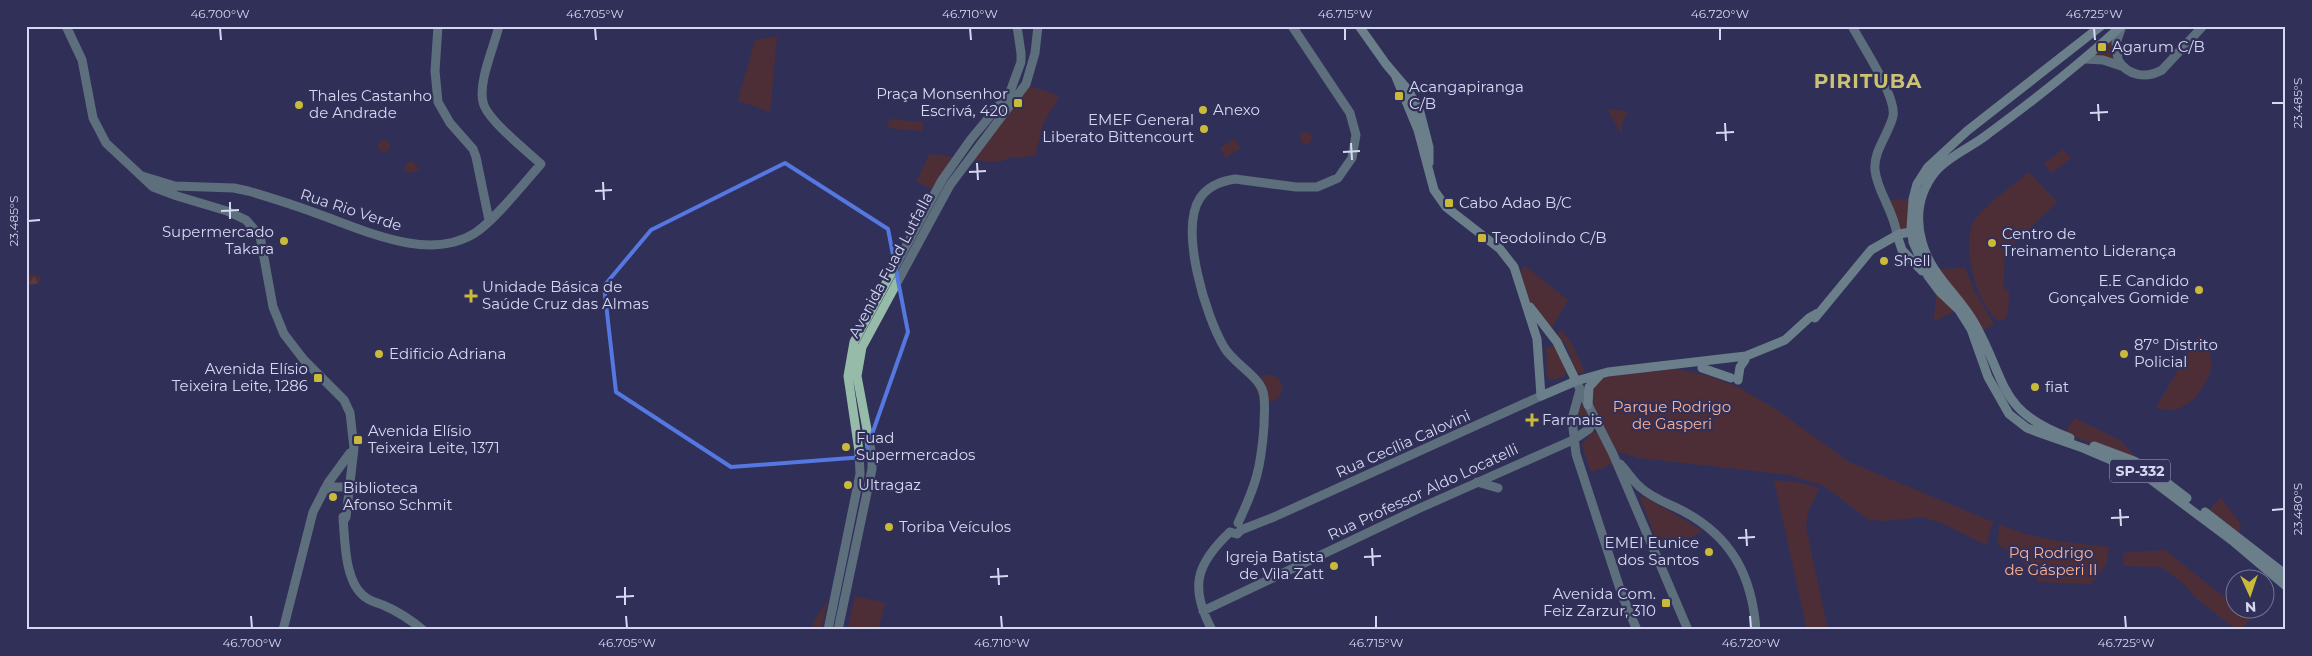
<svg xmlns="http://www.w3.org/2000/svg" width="2312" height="656" viewBox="0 0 2312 656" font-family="Montserrat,sans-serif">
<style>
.green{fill:#742e0e}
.forest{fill:url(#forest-firs)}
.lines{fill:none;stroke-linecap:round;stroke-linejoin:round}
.secondary{stroke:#96bba8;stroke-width:9}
.primary{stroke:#b1e0c7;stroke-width:9}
.marked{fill:none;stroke:#5477e0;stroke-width:4;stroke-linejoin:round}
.ticks{fill:none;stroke:#d6d8f2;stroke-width:2}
.poi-dot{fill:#caba3a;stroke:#303058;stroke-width:2}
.labels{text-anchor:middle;stroke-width:4.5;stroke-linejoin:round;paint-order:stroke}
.shield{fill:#303058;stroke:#a4a6c4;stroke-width:1}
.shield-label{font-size:14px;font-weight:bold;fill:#d6d8f2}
.poi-label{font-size:15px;fill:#d6d8f2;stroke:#303058;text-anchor:start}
.street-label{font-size:15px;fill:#d6d8f2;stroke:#303058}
.park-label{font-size:15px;fill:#feaf90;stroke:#303058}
.district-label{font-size:20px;font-weight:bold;letter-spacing:1px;fill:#cbc274;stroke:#303058}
.neatline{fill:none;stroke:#d6d8f2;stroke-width:2}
.ticks-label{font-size:12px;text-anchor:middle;fill:#d6d8f2}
</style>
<defs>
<pattern id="forest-firs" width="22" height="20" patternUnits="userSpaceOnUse" patternTransform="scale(1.25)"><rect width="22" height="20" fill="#742e0e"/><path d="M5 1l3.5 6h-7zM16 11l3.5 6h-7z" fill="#874c32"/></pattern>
</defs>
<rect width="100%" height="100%" fill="#303058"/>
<path class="green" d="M2117 31 2116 61 2093 57Z
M777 36 770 112H769L738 100 755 40Z
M1028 86 1052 93 1059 97 1043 124 1035 156 1009 158 1000 162 974 160Z
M1607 109 1628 111 1622 123V135Z
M889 119 923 122 922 131 888 128Z
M1300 138a6 6 0 1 1 12 0a6 6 0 1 1-12 0Z
M1234 139 1241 148 1226 158 1220 148Z
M378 146a6 6 0 1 1 12 0a6 6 0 1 1-12 0Z
M2063 149 2071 158 2052 173 2044 164Z
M930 154 953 157 931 189 916 181Z
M412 161 420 170 409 173 404 170 407 163Z
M2029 172 2057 202 2005 253 2003 288 2009 291 2008 312 2004 320 1999 321C1977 305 1960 245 1974 221 1983 206 2015 184 2029 172Z
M1908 199 1910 228 1901 232 1889 200Z
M1525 266 1568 300 1550 331C1535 310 1523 295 1521 269Z
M1965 268 1975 292 1994 324 1981 331 1936 269Z
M1936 293 1956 310 1934 322Z
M1561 330 1570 341 1585 372 1577 374 1567 347 1557 334Z
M2199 335C2208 344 2214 358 2210 371 2206 387 2189 409 2171 410 2166 411 2161 408 2156 407Z
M1553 346 1557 349 1566 372 1564 377 1550 380 1547 377 1546 348Z
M1675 369 1709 376 1736 386 1777 410 1849 462 1993 522 1986 545 1944 524 1922 517 1885 521 1869 520 1824 486 1790 475 1639 458 1618 452C1611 439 1584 399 1592 386 1595 381 1600 379 1605 377Z
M1256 388a13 13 0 1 1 26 0a13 13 0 1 1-26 0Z
M1582 404 1590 419 1577 427 1579 409Z
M2075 418 2121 441 2135 456 2129 457 2064 433Z
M1592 432 1598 433 1616 466 1608 464V466L1591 472 1582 445Z
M1774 480 1803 483 1819 489 1808 512 1806 528 1828 630H1807Z
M1642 496 1647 498 1703 531 1661 551 1640 498Z
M2221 498 2241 524 2239 533 2207 512Z
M1999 524C2034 540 2071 543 2109 547L2106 565 2091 584 2039 582 2019 557 1998 545Z
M2165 550 2234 605V608L2239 609 2251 618 2241 630H2237L2198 600 2184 584 2162 567 2124 566 2123 553Z
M855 596 885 603 878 630H863L848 626Z
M828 600 821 630H812L815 619Z"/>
<path class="forest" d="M26 273 41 277 39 283 26 287Z"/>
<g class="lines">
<path class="secondary" d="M66 26 82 60 93 118 106 143 153 187 177 196 227 211 246 220 260 236 273 307 284 334 304 360 344 400 350 413 354 448 346 517 343 522
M438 26 435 71 438 102 450 123 473 149 476 157 489 220
M1852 26C1862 45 1897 97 1893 116 1889 134 1873 151 1875 170 1877 192 1894 210 1897 235
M2122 26 2116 43 2118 60C2128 76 2146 79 2162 70L2203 26
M2085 59 2103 60 2121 66
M142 176 175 186 234 188 248 191C272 198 297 206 321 215 366 231 429 262 475 233 494 221 525 182 541 164 528 152 486 119 483 102 478 82 494 47 499 26
M1576 381 1613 454 1688 630
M1580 390 1572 419 1576 454 1622 595 1637 630
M1620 464C1627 471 1632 480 1640 487 1652 498 1669 504 1683 511 1732 537 1752 576 1756 630
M1477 482 1498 488
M324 490 333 487H349
M343 517C345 539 344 582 365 597 370 601 377 603 383 605 397 611 411 620 423 630
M1238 523C1256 485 1261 468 1264 426 1264 415 1266 402 1263 392 1259 376 1233 363 1224 347 1206 317 1179 230 1200 198 1208 186 1222 181 1235 179L1296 187H1317L1338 178 1352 158 1356 135 1350 113 1292 26
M1230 532 1237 534 1241 530 1274 517 1541 396
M1203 611 1420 508 1573 440 1589 429 1595 418
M283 630 313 512 328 483 350 453
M828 630 860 474 859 451 848 376 854 342 942 180 971 139 1010 92 1021 62V53L1017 26
M838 630 872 469V456L857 376 862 347 950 185 1026 84 1035 53 1038 26
M1212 630C1189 587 1196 564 1230 532"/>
<path class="primary" d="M1359 26 1386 64 1408 90 1420 112 1429 147V163
M2101 26 1967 131 1928 167 1917 184 1913 199 1911 228 1913 242 1928 276 1940 292 1959 310 1971 329 1988 377 2009 414 2027 428 2040 433 2083 448 2142 473 2234 542 2286 586
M1396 77 1418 130 1434 190 1446 207 1500 249 1514 267 1537 339 1541 396 1576 381 1608 372 1746 356 1785 340 1809 318 1818 313
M1897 235 1902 250 1922 271
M1530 307 1557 342 1576 381
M1815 318 1871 250 1899 234 1911 232
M1702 368 1731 378
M1738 380 1740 367 1745 360
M1588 405 1589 387 1600 375
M2070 438C1997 411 2008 383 1975 324 1959 295 1931 276 1922 242 1915 217 1919 192 1936 171 1950 155 1972 147 1988 134 2034 100 2079 65 2121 26
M2094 446 2134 461 2149 469 2187 498
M2205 512 2286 575"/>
</g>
<path d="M0 0H2312V656H0ZM785 163 888 229 908 332 864 457 731 467 616 392 604 286 651 230Z" fill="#303058" fill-opacity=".55" fill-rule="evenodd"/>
<path class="marked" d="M785 163 888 229 908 332 864 457 731 467 616 392 604 286 651 230Z"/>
<path class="ticks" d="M220 28 221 40M595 28 596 40M970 28 971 40M1345 28V40M1720 28V40M2094 28 2095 40M2272 103H2284M2098 104 2099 121M2090 113 2108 112M1725 123 1726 141M1716 133 1734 132M1351 143 1352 160M1343 152 1360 151M977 163 978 180M969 172 986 171M603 182 604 200M595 191 612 190M230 202V219M221 211 239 210M28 221 40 220M2120 509 2121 526M2272 510 2284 509M2111 518 2129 517M1746 529 1747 546M1738 538 1755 537M1372 548 1373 566M1364 557 1381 556M998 568 999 585M990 577 1008 576M625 587V605M616 597 634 596M251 616 252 628M626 616 627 628M1001 616 1002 628M1376 616V628M1750 616 1751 628M2125 616 2126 628"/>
<g class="poi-dot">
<rect x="2097" y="42" width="10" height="10" rx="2.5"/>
<rect x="1394" y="91" width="10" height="10" rx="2.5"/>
<rect x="1013" y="98" width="10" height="10" rx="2.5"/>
<circle cx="299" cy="105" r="5"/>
<circle cx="1203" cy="110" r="5"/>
<circle cx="1204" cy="129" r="5"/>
<rect x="1444" y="198" width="10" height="10" rx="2.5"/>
<rect x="1477" y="233" width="10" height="10" rx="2.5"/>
<circle cx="284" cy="241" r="5"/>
<circle cx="1992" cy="243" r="5"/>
<circle cx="1884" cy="261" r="5"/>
<circle cx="2199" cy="290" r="5"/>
<path d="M468.5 288.5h5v5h5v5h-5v5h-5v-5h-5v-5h5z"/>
<circle cx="379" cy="354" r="5"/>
<circle cx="2124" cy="354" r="5"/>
<rect x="313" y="373" width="10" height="10" rx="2.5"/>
<circle cx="2035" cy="387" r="5"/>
<path d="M1529.5 412.5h5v5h5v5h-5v5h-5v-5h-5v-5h5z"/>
<rect x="353" y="435" width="10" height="10" rx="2.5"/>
<circle cx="846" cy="447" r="5"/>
<circle cx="848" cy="485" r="5"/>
<circle cx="333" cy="497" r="5"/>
<circle cx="889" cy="527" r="5"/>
<circle cx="1709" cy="552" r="5"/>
<circle cx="1334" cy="566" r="5"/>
<rect x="1661" y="598" width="10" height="10" rx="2.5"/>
</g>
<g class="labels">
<rect class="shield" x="2110" y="459.5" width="60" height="23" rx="4"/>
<g class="shield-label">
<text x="2140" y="476">SP-332</text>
</g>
<g class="poi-label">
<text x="2112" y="52">Agarum C/B</text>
<text x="1409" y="92">Acangapiranga<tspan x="1409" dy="17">C/B</tspan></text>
<text x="1008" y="99" text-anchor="end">Praça Monsenhor<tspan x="1008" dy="17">Escrivá, 420</tspan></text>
<text x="309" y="101">Thales Castanho<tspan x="309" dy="17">de Andrade</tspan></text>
<text x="1213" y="115">Anexo</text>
<text x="1194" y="125" text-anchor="end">EMEF General<tspan x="1194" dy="17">Liberato Bittencourt</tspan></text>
<text x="1459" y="208">Cabo Adao B/C</text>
<text x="274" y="237" text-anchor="end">Supermercado<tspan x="274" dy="17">Takara</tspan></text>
<text x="2002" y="239">Centro de<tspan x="2002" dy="17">Treinamento Liderança</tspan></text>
<text x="1492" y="243">Teodolindo C/B</text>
<text x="1894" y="266">Shell</text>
<text x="2189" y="286" text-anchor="end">E.E Candido<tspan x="2189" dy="17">Gonçalves Gomide</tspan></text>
<text x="482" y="292">Unidade Básica de<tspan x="482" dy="17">Saúde Cruz das Almas</tspan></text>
<text x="2134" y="350">87º Distrito<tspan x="2134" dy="17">Policial</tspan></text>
<text x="389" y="359">Edificio Adriana</text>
<text x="308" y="374" text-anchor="end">Avenida Elísio<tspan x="308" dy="17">Teixeira Leite, 1286</tspan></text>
<text x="2045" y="392">fiat</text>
<text x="1542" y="425">Farmais</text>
<text x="368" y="436">Avenida Elísio<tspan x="368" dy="17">Teixeira Leite, 1371</tspan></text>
<text x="856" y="443">Fuad<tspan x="856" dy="17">Supermercados</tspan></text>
<text x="858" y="490">Ultragaz</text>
<text x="343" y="493">Biblioteca<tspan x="343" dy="17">Afonso Schmit</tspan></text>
<text x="899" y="532">Toriba Veículos</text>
<text x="1699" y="548" text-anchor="end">EMEI Eunice<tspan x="1699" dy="17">dos Santos</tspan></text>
<text x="1324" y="562" text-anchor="end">Igreja Batista<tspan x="1324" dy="17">de Vila Zatt</tspan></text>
<text x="1656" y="599" text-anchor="end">Avenida Com.<tspan x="1656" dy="17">Feiz Zarzur, 310</tspan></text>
</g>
<g class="street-label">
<text transform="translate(351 210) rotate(18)" y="5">Rua Rio Verde</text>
<text transform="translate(891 265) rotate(-62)" y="5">Avenida Fuad Lutfalla</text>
<text transform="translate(1403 444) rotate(-24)" y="5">Rua Cecília Calovini</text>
<text transform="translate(1423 492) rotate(-25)" y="5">Rua Professor Aldo Locatelli</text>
</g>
<g class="park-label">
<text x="1672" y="412">Parque Rodrigo<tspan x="1672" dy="17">de Gasperi</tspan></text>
<text x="2051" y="558">Pq Rodrigo<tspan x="2051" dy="17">de Gásperi II</tspan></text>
</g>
<g class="district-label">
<text x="1868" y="88">PIRITUBA</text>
</g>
</g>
<rect width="2312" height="656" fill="none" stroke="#303058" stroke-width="55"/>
<g transform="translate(2250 594) rotate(177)"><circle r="24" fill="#303058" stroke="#727396"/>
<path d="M0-4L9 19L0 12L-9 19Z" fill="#caba3a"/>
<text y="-8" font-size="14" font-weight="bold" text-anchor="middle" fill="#d6d8f2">N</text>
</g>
<rect x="28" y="28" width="2256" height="600" class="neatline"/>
<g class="ticks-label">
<text x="220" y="18">46.700°W</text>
<text x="595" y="18">46.705°W</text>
<text x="970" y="18">46.710°W</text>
<text x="1345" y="18">46.715°W</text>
<text x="1720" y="18">46.720°W</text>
<text x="2094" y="18">46.725°W</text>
<text transform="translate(2298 103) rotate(-90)" y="4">23.485°S</text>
<text transform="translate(14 221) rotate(-90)" y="4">23.485°S</text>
<text transform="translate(2298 509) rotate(-90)" y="4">23.480°S</text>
<text x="252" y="647">46.700°W</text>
<text x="627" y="647">46.705°W</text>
<text x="1002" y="647">46.710°W</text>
<text x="1376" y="647">46.715°W</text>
<text x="1751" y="647">46.720°W</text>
<text x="2126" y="647">46.725°W</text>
</g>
</svg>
